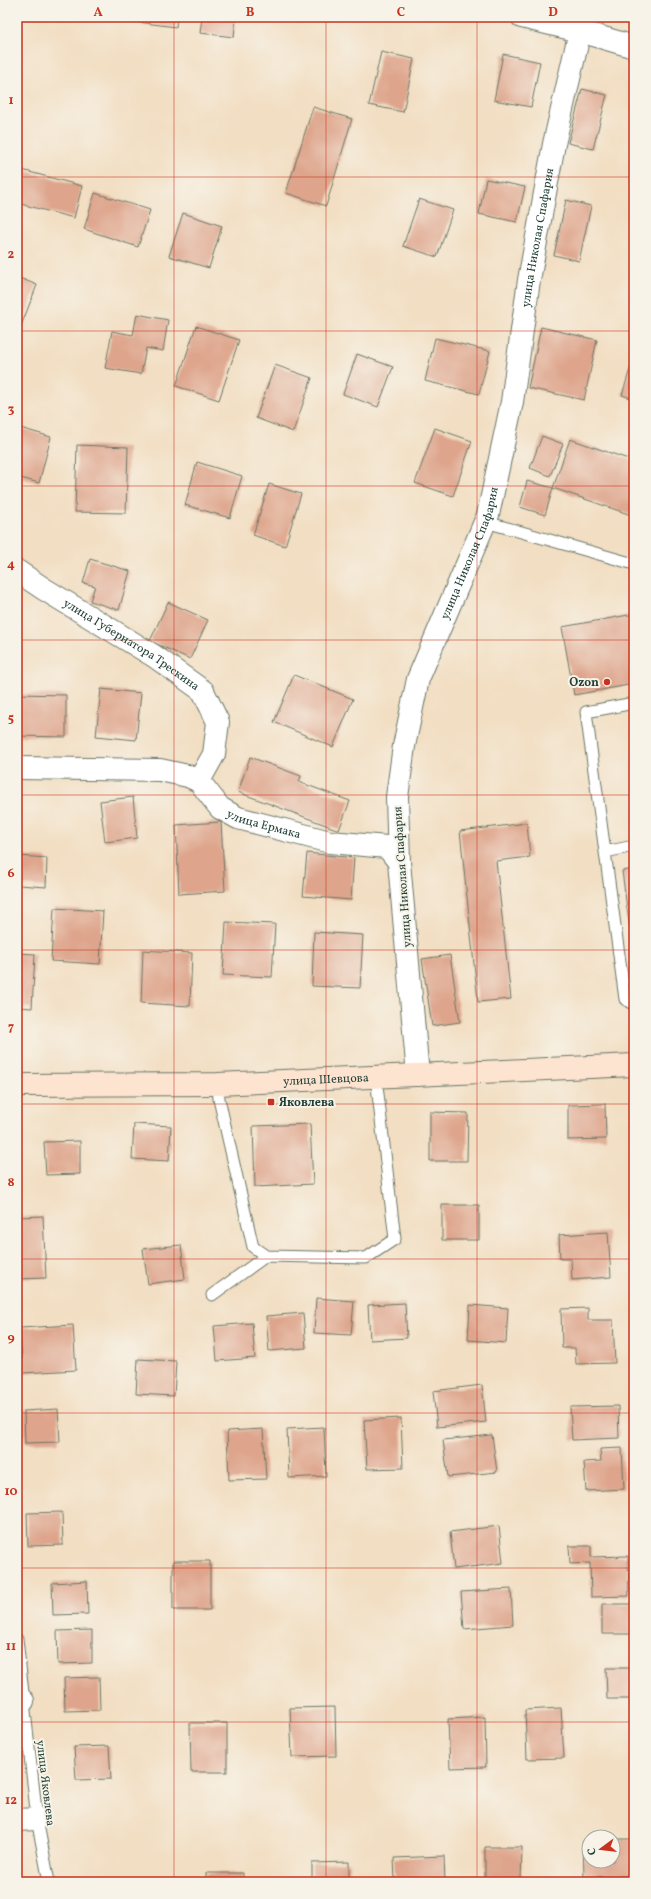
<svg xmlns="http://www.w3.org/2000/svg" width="651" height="1899" viewBox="0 0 651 1899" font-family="Vollkorn,serif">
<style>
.building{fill:#dea58c}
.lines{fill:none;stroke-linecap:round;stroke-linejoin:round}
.lane-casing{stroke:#697566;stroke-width:13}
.street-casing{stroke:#697566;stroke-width:24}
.secondary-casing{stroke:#697566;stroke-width:24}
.lane{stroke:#fff;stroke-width:11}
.street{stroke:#fff;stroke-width:22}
.secondary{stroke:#fde4d0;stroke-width:22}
.grid{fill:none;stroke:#c8321e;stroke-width:1;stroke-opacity:0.55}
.poi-dot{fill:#c8321e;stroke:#f7f3e8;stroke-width:1.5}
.labels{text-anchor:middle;stroke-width:4;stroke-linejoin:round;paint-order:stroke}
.street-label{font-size:12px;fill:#1f3d34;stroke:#f7f3e8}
.poi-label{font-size:12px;font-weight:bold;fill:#1f3d34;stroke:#f7f3e8;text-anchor:end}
.neatline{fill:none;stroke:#c8321e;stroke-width:1.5}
.grid-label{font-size:13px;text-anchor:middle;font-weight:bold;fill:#c8321e}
</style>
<rect width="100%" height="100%" fill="#f7f3e8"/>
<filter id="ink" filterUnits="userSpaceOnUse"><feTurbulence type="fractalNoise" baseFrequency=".025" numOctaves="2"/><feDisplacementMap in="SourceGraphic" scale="8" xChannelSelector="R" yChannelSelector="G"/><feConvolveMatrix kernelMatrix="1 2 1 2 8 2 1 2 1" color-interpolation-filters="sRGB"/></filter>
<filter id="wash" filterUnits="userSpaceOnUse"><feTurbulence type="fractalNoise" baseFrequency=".012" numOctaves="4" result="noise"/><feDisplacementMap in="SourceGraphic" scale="16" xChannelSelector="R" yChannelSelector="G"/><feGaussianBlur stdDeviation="0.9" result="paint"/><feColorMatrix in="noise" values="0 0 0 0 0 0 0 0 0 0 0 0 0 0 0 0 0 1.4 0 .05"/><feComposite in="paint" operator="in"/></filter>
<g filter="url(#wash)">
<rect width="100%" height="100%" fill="#f2dec2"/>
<g id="blocks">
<path class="building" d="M130 17H177L176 27 129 21Z
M202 17H236L234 37 200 33Z
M381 52 414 59 403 112 369 105Z
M503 54 540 62 531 107 494 100Z
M582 89 607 95 593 149 568 143Z
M313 107 352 119 326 206 286 193Z
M18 169 82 186 74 218 17 203Z
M486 179 525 187 517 222 479 214Z
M95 193 150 210 138 247 84 229Z
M419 199 453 210 437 257 403 246Z
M566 200 591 206 579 261 554 255Z
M183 213 222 226 209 268 169 256Z
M17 277 37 285 19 331H17Z
M137 314 168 320 163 351 146 348 141 374 105 368 112 331 133 335Z
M196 326 239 340 219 400 176 386Z
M541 327 597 340 584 400 528 388Z
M435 338 490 351 479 394 425 381Z
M357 354 393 367 378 407 343 394Z
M275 365 312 378 293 432 256 418Z
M631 366 634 367V399L622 395Z
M17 427 51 437 39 483 17 477Z
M435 428 472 441 453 496 415 483Z
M542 436 563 444 550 476 530 468Z
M570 439 634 461V516L553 488Z
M77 445 128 447 126 513 75 512Z
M197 462 242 476 230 518 185 505Z
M527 481 553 488 545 515 520 507Z
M269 484 301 494 285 546 253 535Z
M90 559 130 571 119 610 90 601 95 586 83 583Z
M168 602 208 620 190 659 150 641Z
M634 614V684L574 695 562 627Z
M294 675 353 699 333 747 274 722Z
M101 689 141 693 136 740 96 736Z
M17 694 66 695V737L17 736Z
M250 757 301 776 299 782 350 801 339 830 238 792Z
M133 797 137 838 105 842 100 801Z
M221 822 225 891 179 894 176 825Z
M527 823 530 857 496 861 511 999 478 1002 460 831Z
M307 853 354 858 351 900 303 896Z
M20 856 47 858 46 887 19 885Z
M634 869V953H633L622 871Z
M54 908 103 911 100 964 51 961Z
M226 922 275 924 272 977 223 975Z
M314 932 363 935 360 988 312 986Z
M143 950 192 953 190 1006 141 1003Z
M17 953 35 954 32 1008 17 1007Z
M450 955 460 1022 432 1026 422 959Z
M605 1104 606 1139 568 1140V1105Z
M430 1112 468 1113 467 1161H430Z
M134 1124 171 1126 169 1161 132 1159Z
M310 1124 313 1184 255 1187 253 1126Z
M80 1141V1174L46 1175 44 1142Z
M442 1205H479V1240H442Z
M43 1216 46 1278 17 1279V1217Z
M608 1232 611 1277 572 1280 571 1259H560L559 1235Z
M181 1245 185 1279 148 1284 143 1249Z
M316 1298 354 1301 351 1335 314 1333Z
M405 1303 407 1338 370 1340 368 1305Z
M470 1305 508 1308 506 1343 468 1340Z
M588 1308V1320H613L615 1363 576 1364 575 1348H562L561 1309Z
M303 1313 306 1348 269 1351 266 1316Z
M252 1323 255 1358 217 1361 214 1326Z
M73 1325 76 1370 23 1373 20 1328Z
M138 1359 176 1361 174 1396 136 1394Z
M482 1385 486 1422 437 1427 433 1391Z
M618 1406 619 1438 572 1440 570 1407Z
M58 1409 60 1442 25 1443 24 1411Z
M401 1418 403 1468 367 1469 364 1420Z
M324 1427 326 1476 289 1478 287 1429Z
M263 1429 266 1479 229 1480 227 1431Z
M492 1435 497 1472 448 1477 443 1440Z
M622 1448 624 1489 586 1491 584 1462 601 1461 600 1449Z
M62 1512 63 1545 28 1546 27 1513Z
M499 1526 503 1563 454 1569 450 1532Z
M569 1546H591V1557L628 1556 629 1596 591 1597 590 1563 570 1564Z
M173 1561H210V1610H173Z
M87 1581 88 1614 53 1615 52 1583Z
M511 1589 513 1625 464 1629 461 1592Z
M602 1604H634V1634H602Z
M92 1630V1663L58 1664 57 1631Z
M606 1668H634V1699H607Z
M99 1677 100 1710 65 1711 64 1678Z
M335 1707 336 1756 292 1757 290 1708Z
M561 1708 564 1758 527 1759 525 1710Z
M485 1717 486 1767 450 1768 448 1719Z
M190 1723H227V1772H191Z
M109 1746 111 1779 76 1780 74 1747Z
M613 1839H633V1876L584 1877 583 1840H589V1861H613Z
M485 1847H522L521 1882H485Z
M444 1856 445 1882H395L394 1858Z
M349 1862V1882H312V1863Z
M206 1873H243V1882H206Z"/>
</g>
</g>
<g filter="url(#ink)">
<use href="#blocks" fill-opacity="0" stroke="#697566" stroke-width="1"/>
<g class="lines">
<g class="lane-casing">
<path id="lane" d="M486 522 634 564
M634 703 586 712 625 999 634 1005
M605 852 634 846
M218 1084 219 1099 253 1247 266 1256 366 1258 395 1239 376 1077
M212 1295 266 1256
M17 1639 37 1819 49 1882"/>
</g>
<g class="street-casing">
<g id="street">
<path d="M522 17 580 31 634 47"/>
<path id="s1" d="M17 571 44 589 154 656 203 691 218 722 214 754 199 781"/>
<path id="s2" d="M17 768 160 770 188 776 199 781 220 808 238 818 330 842 387 847 399 862"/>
<path id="s3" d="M418 1075 399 862 397 797 404 746 418 679 488 515 512 402 529 280 554 144 580 31"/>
<path d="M17 1701H23"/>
<path d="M17 1820 37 1819"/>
</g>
</g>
<g class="secondary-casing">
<g id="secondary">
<path id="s4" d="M17 1085 218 1084 634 1065"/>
</g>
</g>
<use href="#lane" class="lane"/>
<use href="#street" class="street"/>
<use href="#secondary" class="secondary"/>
</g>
</g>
<path class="grid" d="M174 17V1882M326 17V1882M477 17V1882M17 177H634M17 331H634M17 486H634M17 640H634M17 795H634M17 950H634M17 1104H634M17 1259H634M17 1413H634M17 1568H634M17 1722H634"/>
<g class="poi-dot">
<circle cx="607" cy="682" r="4"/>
<rect x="267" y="1098" width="8" height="8" rx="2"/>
</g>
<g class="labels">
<g class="street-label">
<text dy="4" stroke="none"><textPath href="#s3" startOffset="859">улица Николая Спафария</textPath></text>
<text dy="4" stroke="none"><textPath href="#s3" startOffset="535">улица Николая Спафария</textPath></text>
<text dy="4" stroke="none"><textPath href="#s1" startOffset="136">улица Губернатора Трескина</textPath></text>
<text dy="4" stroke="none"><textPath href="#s2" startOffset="265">улица Ермака</textPath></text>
<text transform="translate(402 877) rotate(-94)" y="4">улица Николая Спафария</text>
<text dy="4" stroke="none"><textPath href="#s4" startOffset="309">улица Шевцова</textPath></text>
<text transform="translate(46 1783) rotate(83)" y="4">улица Яковлева</text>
</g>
<g class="poi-label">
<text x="599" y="686">Ozon</text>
<text x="279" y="1106" text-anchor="start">Яковлева</text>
</g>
</g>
<rect width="651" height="1899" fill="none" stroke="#f7f3e8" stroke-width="44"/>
<g transform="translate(601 1849) rotate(255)"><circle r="19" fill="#f7f3e8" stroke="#a1aaa0"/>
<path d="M0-3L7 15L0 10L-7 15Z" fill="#c8321e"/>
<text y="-6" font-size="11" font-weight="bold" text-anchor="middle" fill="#1f3d34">С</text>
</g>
<rect x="22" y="22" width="607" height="1855" class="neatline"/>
<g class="grid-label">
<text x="98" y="16">A</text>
<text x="250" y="16">B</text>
<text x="401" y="16">C</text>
<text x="553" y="16">D</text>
<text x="11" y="104">1</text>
<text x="11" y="258">2</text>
<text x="11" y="413">3</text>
<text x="11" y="568">4</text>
<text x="11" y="722">5</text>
<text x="11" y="877">6</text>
<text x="11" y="1031">7</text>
<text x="11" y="1186">8</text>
<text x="11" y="1341">9</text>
<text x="11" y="1495">10</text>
<text x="11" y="1650">11</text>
<text x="11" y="1804">12</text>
</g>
</svg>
